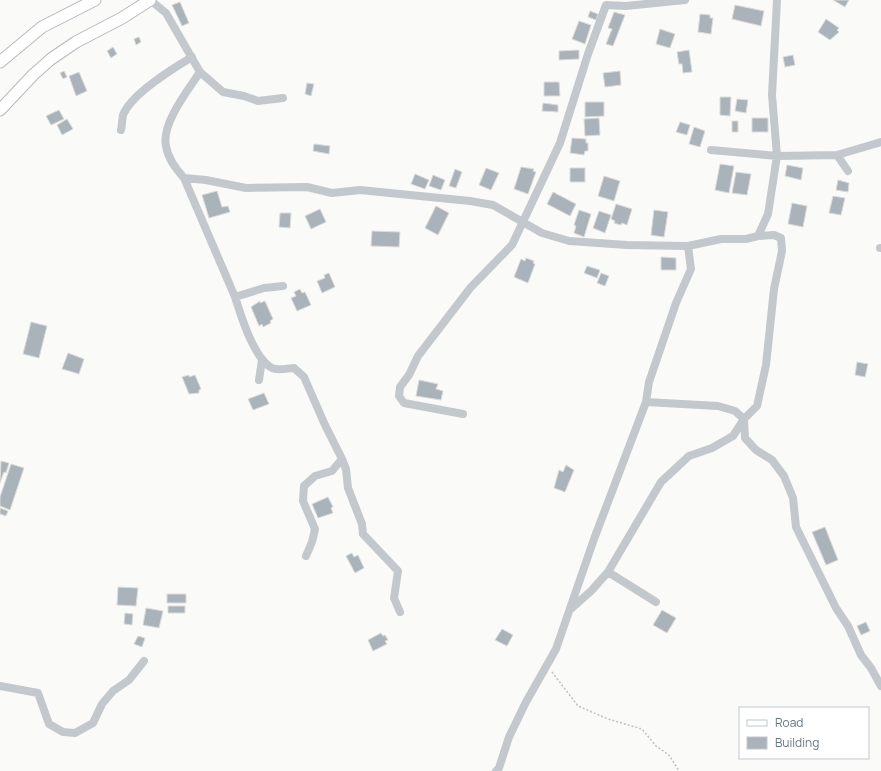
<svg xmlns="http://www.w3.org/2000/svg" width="881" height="771" viewBox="0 0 881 771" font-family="Manrope,sans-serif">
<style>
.building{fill:#aab3b9;stroke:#dcdcda}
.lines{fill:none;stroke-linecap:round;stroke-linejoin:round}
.major-casing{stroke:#b5babe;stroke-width:13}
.path{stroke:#bbbfc2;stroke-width:1.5;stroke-dasharray:2 2;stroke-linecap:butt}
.minor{stroke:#c3c8cc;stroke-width:8}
.major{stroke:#fff;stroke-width:11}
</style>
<rect width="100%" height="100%" fill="#fafaf8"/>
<path class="building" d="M833 0H849L845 7Z
M180 2 189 23 182 26 172 5Z
M735 5 764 11 761 26 732 19Z
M590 11 598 14 596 20 588 17Z
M614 12 625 15 613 46 606 44 612 29 608 28Z
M700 14 710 15V18H713L711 34 698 32Z
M826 19 839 28 837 30 839 32 830 40 818 32Z
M579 21 591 25 585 44 572 39Z
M660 29 675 34 670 48 656 44Z
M139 37 141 42 136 45 134 39Z
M113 47 117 54 111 58 107 51Z
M579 50V59L559 60V51Z
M689 50 692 72 683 73 682 64H679L677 52Z
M793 55 795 65 785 67 783 57Z
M64 71 67 77 63 79 60 73Z
M620 71 621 85 605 87 603 73Z
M79 72 87 91 76 96 69 76Z
M544 82H559L560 96H544Z
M307 83 314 84 311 96 305 94Z
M720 97H731L730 116 720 115Z
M737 99 748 100 746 113 735 111Z
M585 102H604V116L585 117Z
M543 103 558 105V112L542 111Z
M59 110 64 119 51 125 46 116Z
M599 118 600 135 585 136 584 119Z
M752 118H768V132H752Z
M67 119 73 129 62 135 57 125Z
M732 121H738V132H732Z
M680 122 690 125 687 135 676 132Z
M694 127 705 131 700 147 689 144Z
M572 138 586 139V143H588V151H585L584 155 570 153Z
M314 144 330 146 329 154 313 151Z
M720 164 734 166 729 193 715 190Z
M787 165 803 168 801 180 785 176Z
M521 167 534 169 533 171 536 172 528 194 514 189Z
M486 168 499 173 491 190 479 185Z
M570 168H585V182H570Z
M455 169 462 172 456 188 449 186Z
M736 172 751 174 747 195 732 193Z
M415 174 429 180 425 189 411 184Z
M433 175 445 180 441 190 429 186Z
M604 176 620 181 614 201 598 196Z
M838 180 849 183 848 192 836 190Z
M217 191 222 207 228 206 230 212 209 218 202 195Z
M553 192 576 204 570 216 547 204Z
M833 196 845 198 841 215 829 213Z
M792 203 807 206 803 227 788 224Z
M616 204 632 209 627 225 622 223 621 225 614 223 615 221 611 219Z
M436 206 449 213 438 235 425 228Z
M320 209 326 222 311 229 305 216Z
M579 210 591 214 584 237 574 233 576 226 574 225Z
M654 210 668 212 664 237 651 235Z
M599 211 611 215 605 233 593 228Z
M280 213H291L290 228 279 227Z
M372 231 400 232 399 247 371 246Z
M661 257 676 258V270H661Z
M526 258 534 261 533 263 535 264 528 283 514 277 521 259 525 261Z
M587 266 600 270 597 278 584 273Z
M329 273 335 287 322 293 317 281 325 278 324 275Z
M601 273 609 276 605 286 597 283Z
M300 289 302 293 305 292 311 305 297 311 291 298 296 296 294 292Z
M260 301V303L265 301 273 319 270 321 271 323 263 327 262 324 259 326 251 307Z
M31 322 47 326 39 358 23 354Z
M68 353 84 359 79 374 62 369Z
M857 362 868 364 865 377 855 375Z
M189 375V377L195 375 201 389 199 390V393L189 394 182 377Z
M419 380 438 384 436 389 443 391 441 400 416 396Z
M264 393 269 404 253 410 248 399Z
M1 461 9 463 6 473 4 472 0 483Z
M11 464 24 468 10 510 0 506V497Z
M566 465 574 470 565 492 554 488 559 470 563 472Z
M328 497 333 507 331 508 333 513 318 518 312 504Z
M0 508 8 511 6 516 0 514Z
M825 527 838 560 826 565 812 532Z
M352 553 354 557 358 555 364 568 355 573 346 556Z
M118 587 138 588 136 606 117 605Z
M167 594H186V603H167Z
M168 606H185V613H168Z
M146 608 163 611 159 628 143 625Z
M662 610 676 618 667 633 653 625Z
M125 613 133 614 132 625 124 624Z
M866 622 870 631 861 635 857 626Z
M502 629 513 635 507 646 495 640Z
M381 633 383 636 385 635 388 640 385 641 387 644 373 651 368 640Z
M138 636 145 638 142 647 134 644Z"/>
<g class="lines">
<g class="major-casing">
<path id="major" d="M0 62 42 27 95 0
M0 110 33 75 51 59 76 42 122 18 150 0"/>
</g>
<path class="path" d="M552 672 578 706 608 719 642 729 656 746 669 755 679 771"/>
<path class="minor" d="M150 0 166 13 200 72 223 92 244 96 258 101 283 98
M200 72C188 90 161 124 166 146 168 159 176 169 184 178L206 180 246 188 307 187 332 193 360 190 470 201 493 205 542 233 569 241 627 245 688 246 721 239H746L758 236 768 214 777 156 772 95 777 0
M121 130C122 126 122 120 123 115 131 94 172 69 192 57
M711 150 777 156 837 155 881 142
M837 155 848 171
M184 178 235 297 264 288 283 286
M880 248H881
M235 297C241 316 254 359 272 368 278 371 288 368 294 368L304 377 325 425 342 459 346 469 348 488 362 524 363 534 398 571 394 598 400 612
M259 380 262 360
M646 402 718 406 735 411 744 419 745 438 756 450 772 460 784 476 793 498 796 527 836 608 848 626 861 655 871 668 881 686
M463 414 404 403 399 396 400 387 409 375 418 356 471 287 512 245 560 143 588 54 606 5 626 6 685 0
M306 556 312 542 315 529 303 501 304 486 315 476 332 471 342 459
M608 572 656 602
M572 608 591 591 608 572 661 482 689 456 712 448 733 436 744 419 757 406 766 365 774 289 782 251 781 238 774 235 758 236
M0 686 38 693 49 724 63 732 75 733 93 723 102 704 113 691 129 680 144 661
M496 771 499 768 509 737 526 702 556 649 594 539 646 402 649 382 676 303 691 269 688 246"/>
<use href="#major" class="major"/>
</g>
<rect x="739" y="707" width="130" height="52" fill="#ffffff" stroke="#c1c8cd"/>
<rect x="747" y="720" width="20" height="6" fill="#ffffff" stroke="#c1c8cd"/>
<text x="775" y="727" font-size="12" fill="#657683">Road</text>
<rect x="747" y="737" width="20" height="12" fill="#aab3b9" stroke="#c1c8cd"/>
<text x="775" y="747" font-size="12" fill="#657683">Building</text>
</svg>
